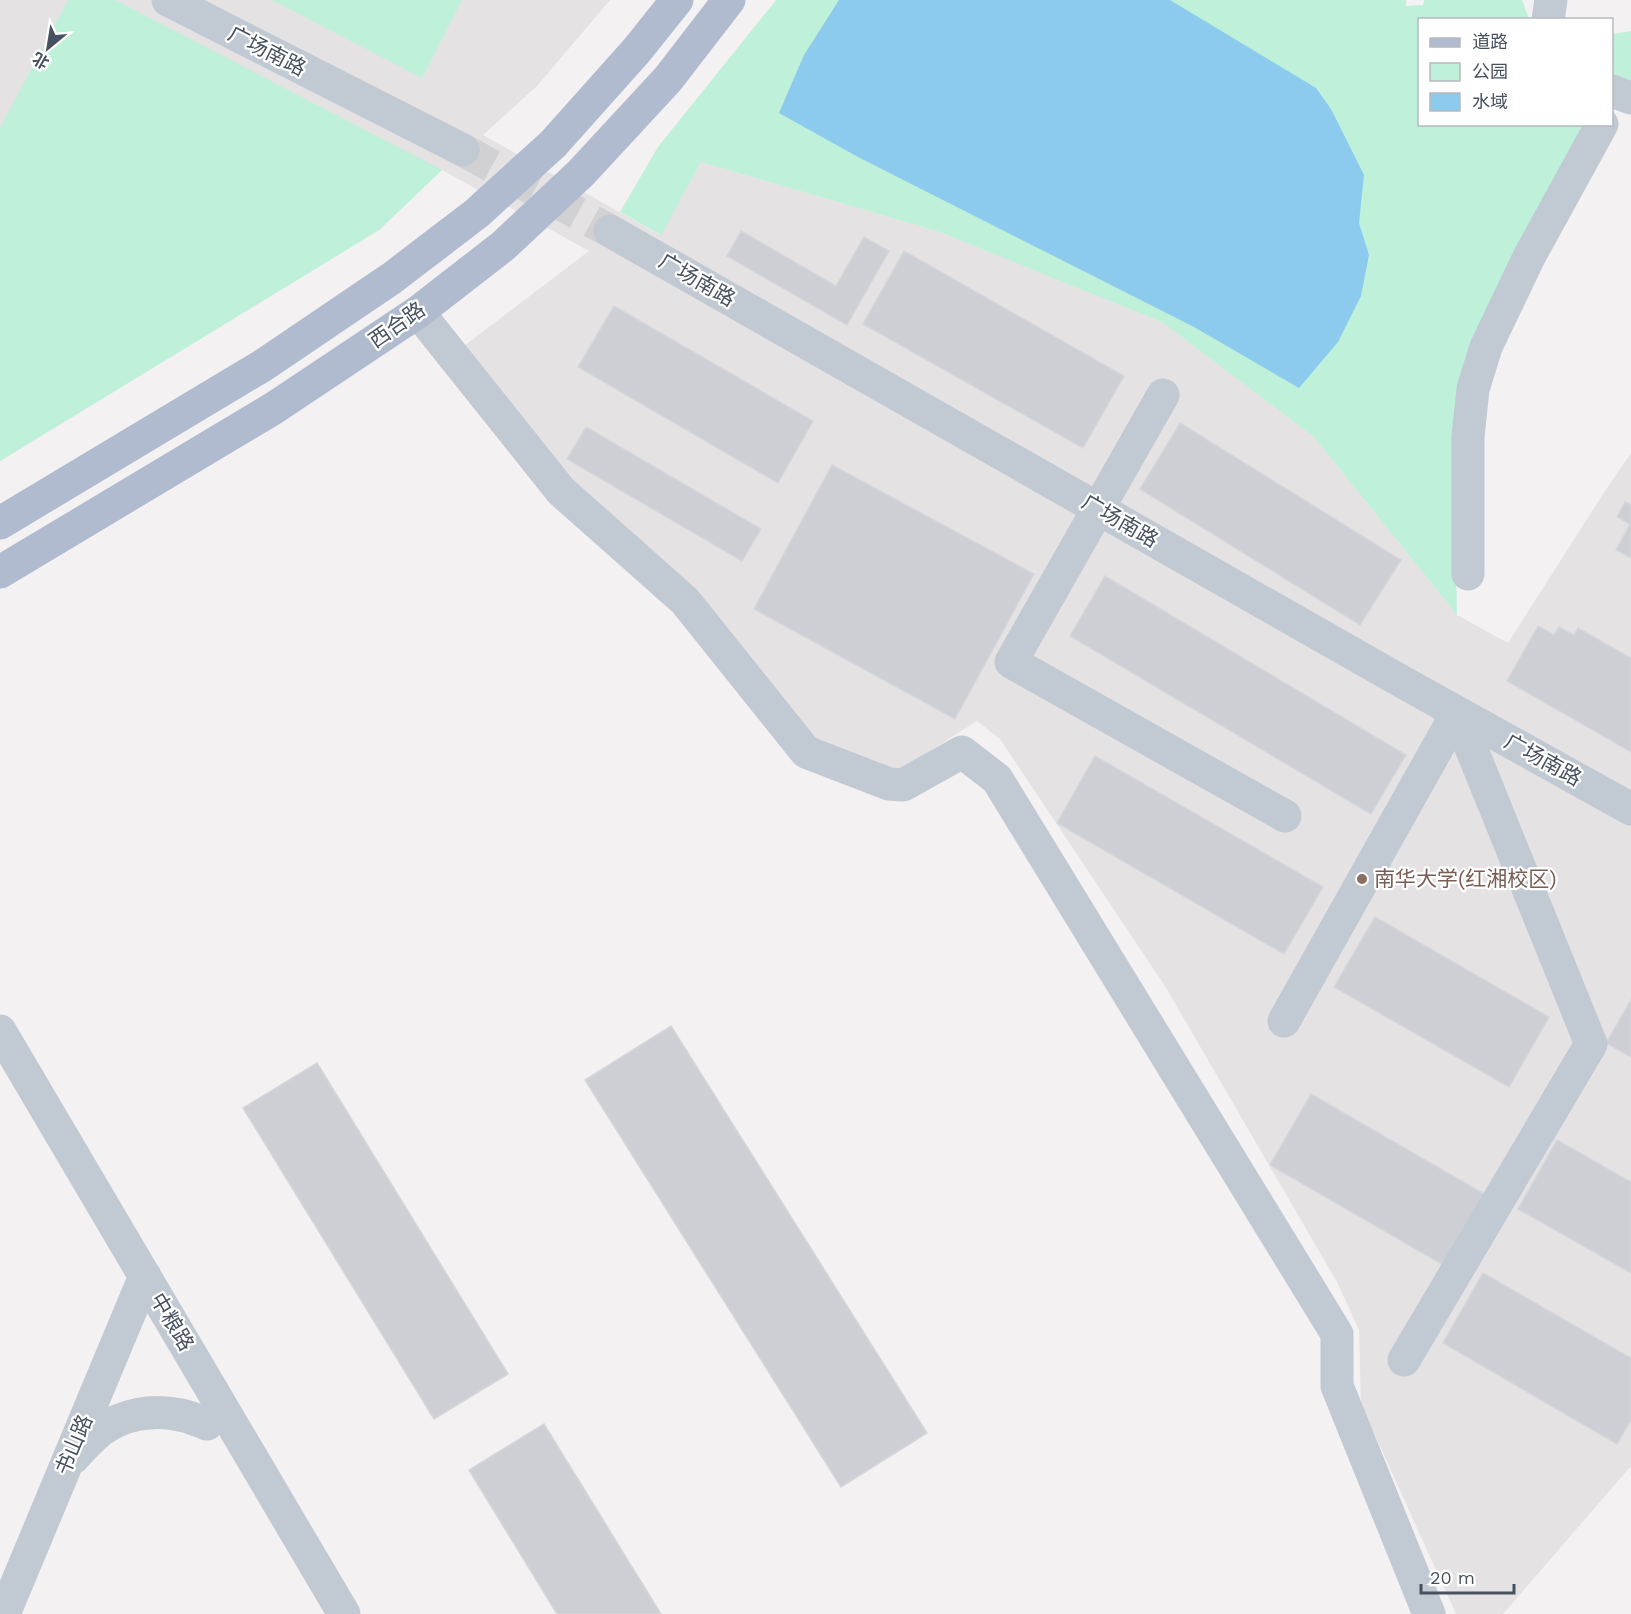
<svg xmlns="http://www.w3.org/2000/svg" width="1631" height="1614" viewBox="0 0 1631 1614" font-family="'Work Sans','Noto Sans SC',sans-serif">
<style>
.education{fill:#e4e2e3}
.green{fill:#bff0d9}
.water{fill:#8ccbee}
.building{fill:#cdcfd5;stroke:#d5d6dc;stroke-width:1.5}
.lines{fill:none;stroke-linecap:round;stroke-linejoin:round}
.minor-tunnel{stroke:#d1d1d4;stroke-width:33;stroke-dasharray:33 16;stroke-linecap:butt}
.minor{stroke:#c1c9d2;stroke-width:33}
.major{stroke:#b0bbcf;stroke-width:33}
.education-dot{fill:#8d6e63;stroke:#fff;stroke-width:2}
.labels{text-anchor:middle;stroke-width:4.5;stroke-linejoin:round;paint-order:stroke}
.street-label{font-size:21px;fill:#48515f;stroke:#fff}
.education-label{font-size:21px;fill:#785e54;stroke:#fff;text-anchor:start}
</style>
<rect width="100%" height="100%" fill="#f3f1f1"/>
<path class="education" d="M0 0H610L537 86 483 135 660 235 701 162 937 231 1162 322 1314 437 1457 615 1508 643 1603 494 1631 453V1466L1503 1614H1456L1361 1404 1359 1330 1337 1282 1165 986 1000 739 977 721 897 772 819 744 695 595 625 526 563 482 460 349 589 251 442 170 379 230 0 461Z"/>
<path class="green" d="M68 0H115L442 170 379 230 0 461V128Z
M272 0H462L422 78Z
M776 0H1406V6L1423 5 1424 0H1522L1529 19 1420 20V124L1593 125 1516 255 1455 521 1457 615 1314 437 1162 322 937 231 701 162 661 235 620 212 658 147Z
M1631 31V88L1612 80V34Z"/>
<path class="water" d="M839 0H1170L1316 88 1331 109 1364 175 1359 223 1369 255 1361 296 1338 342 1299 388 1194 327 858 157 779 113 804 55Z"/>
<path class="building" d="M741 231 836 286 864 237 889 251 847 325 727 256Z
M904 251 1124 376 1083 448 863 324Z
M614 306 813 421 778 483 578 367Z
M1180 423 1401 560 1360 625 1140 489Z
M586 427 761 529 742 561 567 459Z
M832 465 1034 574 955 719 754 609Z
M1625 502 1631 505V558L1616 550 1630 524 1617 517Z
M1105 576 1406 755 1371 814 1070 636Z
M1538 626 1554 635 1559 627 1574 635 1578 628 1631 658V752L1507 681Z
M1095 756 1323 887 1284 954 1057 823Z
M1375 917 1549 1017 1509 1087 1334 987Z
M1631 1000V1057L1606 1043Z
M671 1026 927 1433 841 1487 585 1080Z
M317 1063 508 1374 434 1419 243 1108Z
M1311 1094 1486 1195 1445 1266 1270 1165Z
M1557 1140 1631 1182V1273L1518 1209Z
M1483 1273 1631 1358V1420L1617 1444 1443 1343Z
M544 1424 661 1614H557L469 1470Z"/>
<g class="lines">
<path class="minor-tunnel" d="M463 150 610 231"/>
<path class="minor" d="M168 0 463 150
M1548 20 1551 0
M1612 91 1631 98
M610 231 1408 685 1631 809
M418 312 561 491 685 601 806 752 889 784 903 785 962 752 997 779 1337 1334V1386L1429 1614
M1163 395 1011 662 1285 816
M1468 574V437L1473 389 1486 347 1529 257 1602 124
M1284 1021 1457 713 1591 1044 1404 1360
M0 1031 344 1614
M73 1458C81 1449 90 1439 100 1431 123 1414 152 1409 180 1415 189 1416 198 1421 207 1424
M4 1614 145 1276"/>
<path class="major" d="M0 523 262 366 392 278 477 213 553 144 637 50 677 0
M0 572 274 408 418 312 503 246 581 173 668 79 729 0"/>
</g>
<circle class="education-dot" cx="1362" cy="879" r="6"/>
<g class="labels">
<g class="street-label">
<text transform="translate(267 51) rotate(27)" y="7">广场南路</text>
<text transform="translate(697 280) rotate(30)" y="7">广场南路</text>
<text transform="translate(397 325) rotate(-35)" y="7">西合路</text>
<text transform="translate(1120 521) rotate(30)" y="7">广场南路</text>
<text transform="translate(1543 760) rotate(29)" y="7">广场南路</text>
<text transform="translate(172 1322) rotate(59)" y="7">中粮路</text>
<text transform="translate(74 1445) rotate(-67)" y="7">书山路</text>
</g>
<g class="education-label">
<text x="1374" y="886">南华大学(红湘校区)</text>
</g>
</g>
<rect x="1418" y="18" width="195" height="108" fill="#ffffff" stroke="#b6b9bf" stroke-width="1.5"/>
<rect x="1430" y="38" width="30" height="9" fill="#b0bbcf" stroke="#b6b9bf" stroke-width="1.5"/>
<text x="1472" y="48" font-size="18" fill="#48515f">道路</text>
<rect x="1430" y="63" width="30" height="18" fill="#bff0d9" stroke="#b6b9bf" stroke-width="1.5"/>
<text x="1472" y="78" font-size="18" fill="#48515f">公园</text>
<rect x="1430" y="93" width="30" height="18" fill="#8ccbee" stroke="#b6b9bf" stroke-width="1.5"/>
<text x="1472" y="108" font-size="18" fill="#48515f">水域</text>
<g transform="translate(48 48) rotate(210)" stroke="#ffffff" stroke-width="4.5" paint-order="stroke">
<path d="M0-4.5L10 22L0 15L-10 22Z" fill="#48515f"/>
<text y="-9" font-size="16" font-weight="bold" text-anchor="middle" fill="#48515f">北</text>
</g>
<path d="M1421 1584v9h93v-9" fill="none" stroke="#48515f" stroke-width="3"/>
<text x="1430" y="1584" font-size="18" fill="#48515f" stroke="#ffffff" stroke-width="4.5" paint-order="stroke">20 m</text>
</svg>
